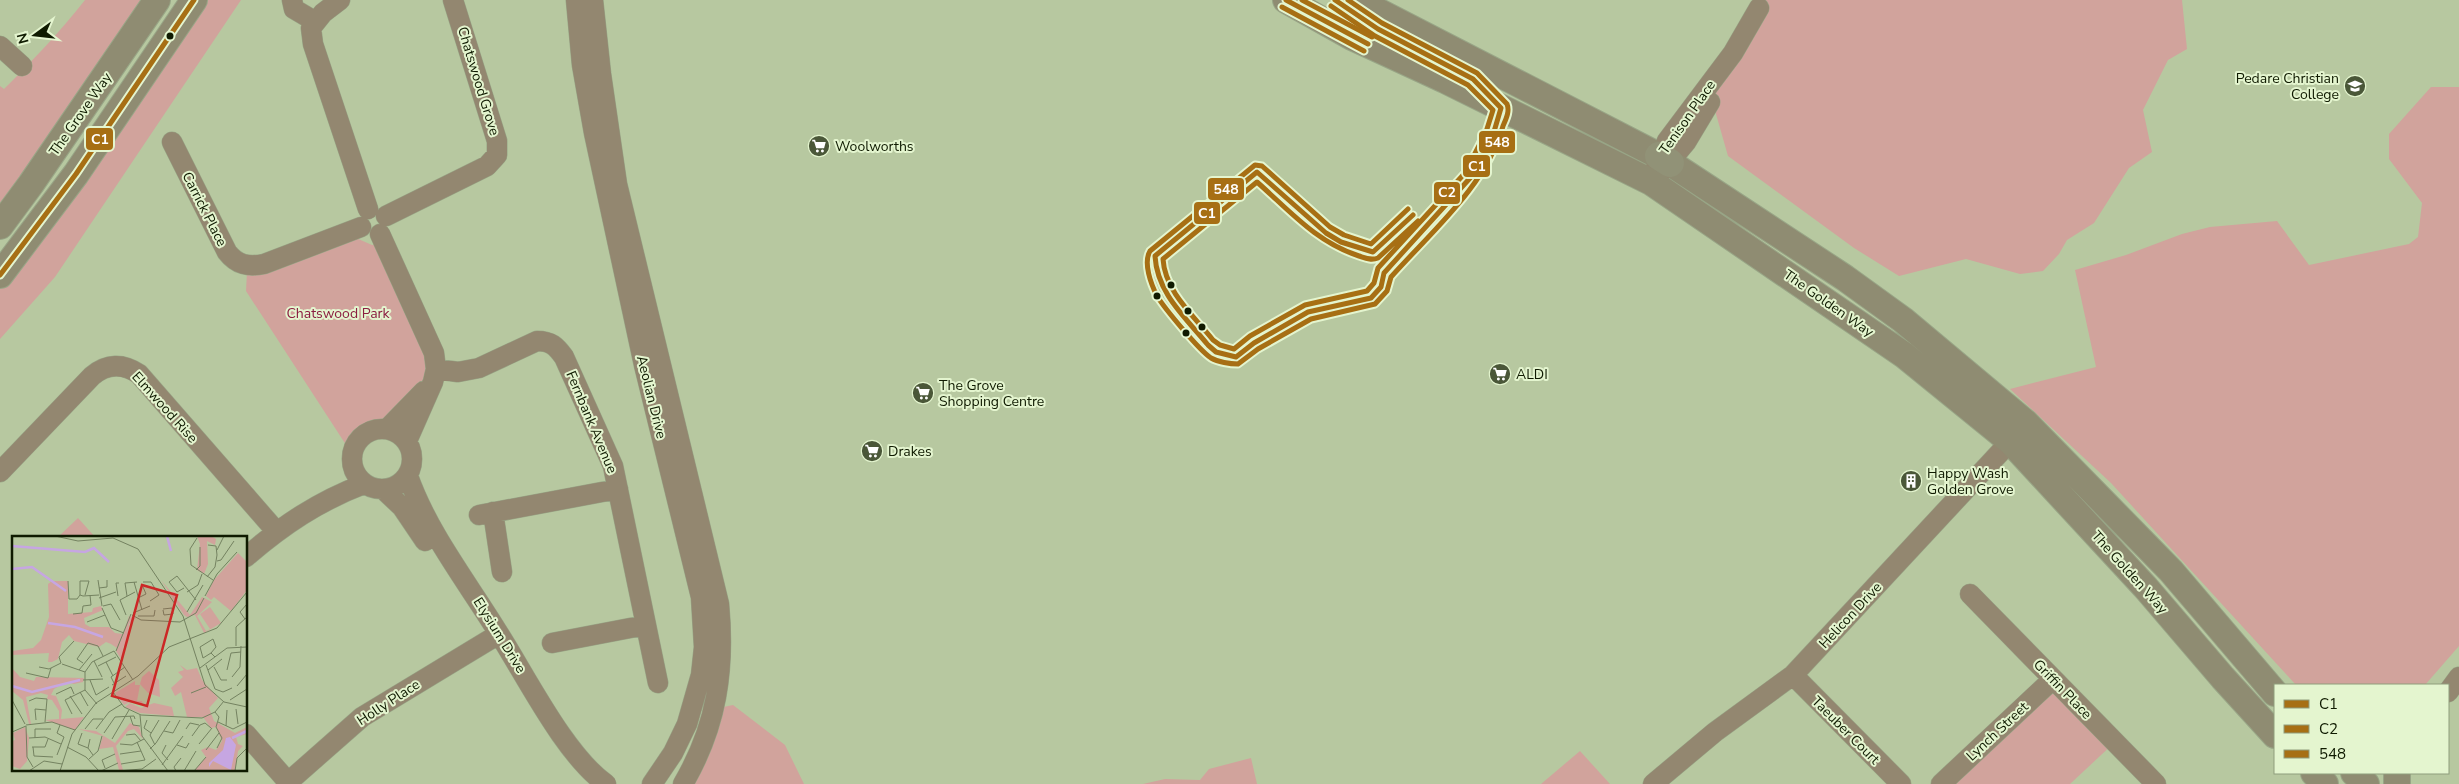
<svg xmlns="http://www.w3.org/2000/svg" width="2459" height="784" viewBox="0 0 2459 784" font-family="'Nunito Sans',sans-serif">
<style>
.green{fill:#d1a39c}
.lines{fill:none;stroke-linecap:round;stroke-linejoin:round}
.minor-casing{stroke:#98a586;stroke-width:21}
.major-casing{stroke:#98a586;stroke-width:28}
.highway-casing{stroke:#98a586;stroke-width:29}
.minor{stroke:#938770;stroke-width:20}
.major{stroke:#8f8c72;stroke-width:26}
.highway{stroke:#919277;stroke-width:28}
.bus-1-casing{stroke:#e4f5cf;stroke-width:9}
.bus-2-casing{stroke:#e4f5cf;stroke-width:9}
.bus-3-casing{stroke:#e4f5cf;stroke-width:9}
.bus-1{stroke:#a76f14;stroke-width:5}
.bus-2{stroke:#a76f14;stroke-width:5}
.bus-3{stroke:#a76f14;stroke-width:5}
.bus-dot{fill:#0f1a00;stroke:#e4f5cf;stroke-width:2}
.labels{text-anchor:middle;stroke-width:4;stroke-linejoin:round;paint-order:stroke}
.poi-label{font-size:14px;fill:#0f1a00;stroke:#e4f5cf;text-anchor:start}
.street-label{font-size:14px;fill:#0f1a00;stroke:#e4f5cf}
.park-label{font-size:14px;fill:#8b1e41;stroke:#e4f5cf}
.inset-river{fill:none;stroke:#c6a6e2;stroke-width:2.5}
.inset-road{fill:none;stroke:#748260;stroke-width:1}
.view{fill:#cc2726;fill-opacity:0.15;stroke:#cc2726;stroke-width:2.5}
.inset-edge{fill:none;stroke:#0f1a00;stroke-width:2.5}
.line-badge{stroke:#e4f5cf;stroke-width:2}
.badge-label{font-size:14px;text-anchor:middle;font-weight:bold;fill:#fff}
</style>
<rect width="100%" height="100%" fill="#b7c8a0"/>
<path class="green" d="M85 0H159L0 223V86L4 89C33 60 60 32 85 0Z
M195 0H241L55 277 0 339V274Z
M1764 0H2182L2187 49 2168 60 2143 110 2152 152 2129 168 2094 223 2067 240 2059 254 2043 271 2020 274 1966 259 1899 276 1854 248 1728 156 1712 100Z
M2431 87H2459V646L2425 685H2296L2111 483 2010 389 2096 367 2075 270 2126 255 2182 234 2210 227 2277 221 2309 265 2409 244 2418 237 2422 203 2389 159V134Z
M356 238 372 245 379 244 423 346 426 364 425 380 385 422C366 424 354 432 350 451L246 291 247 272Z
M78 518 96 538H57Z
M2053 679 2115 742 2070 784H1941Z
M733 705 785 745 804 784H684L714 709Z
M1580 751 1610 784H1541Z
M1251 758 1257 784H1143L1165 779 1200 780 1209 769Z"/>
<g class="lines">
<g class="minor-casing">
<path id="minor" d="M292 0 294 9 316 22
M340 0 323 13 311 28 313 44 368 209
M576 0 582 65 594 133 644 365 701 597 704 647 701 675 687 724 673 753 652 784
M593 0 601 74 617 184 719 604C725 670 717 726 683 784
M0 46 22 66
M172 142 227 252C237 265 248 267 264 264L361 227
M1655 170 1667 141 1733 53 1759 8
M1661 172 1686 142 1710 102
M386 216 487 166 497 155V141L453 0
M380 234 434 353 436 369 433 382 407 441
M436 369 458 372 479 368 537 341C551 341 556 346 564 357L613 466 658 683
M352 459a30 30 0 1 1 60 0a30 30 0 1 1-60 0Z
M387 429 424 391
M0 472 92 376C107 363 123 363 139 374L276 531
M408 476C428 533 468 583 499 634 527 678 565 755 606 784
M384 490 402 507 425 541
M493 512 502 572
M479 515 618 489
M246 557C283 525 319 501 364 484
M1970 594 2156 784
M552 643 646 625
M1793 675 1901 784
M2448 692 2459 677
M246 734 288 782
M286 784 362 717 499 634
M1653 784 1715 732 1793 675 2020 431
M1941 784 2053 679"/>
</g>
<g class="major-casing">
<path id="major" d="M1286 0 1352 37 1445 80 1651 182 1904 355 2011 442 2146 588 2223 678 2275 735
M1356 0 1659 156
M1670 163 1845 278 1903 320 2026 423 2171 571 2275 693
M0 226 31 184 157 0
M0 275 76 174 194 0
M2314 773 2325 784
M2354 773 2366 784
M2397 784V773"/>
</g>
<g class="highway-casing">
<path id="highway" d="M1659 156 1670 163"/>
</g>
<use href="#minor" class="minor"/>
<use href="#major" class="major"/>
<use href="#highway" class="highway"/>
<g class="bus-1-casing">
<path id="bus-1" d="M1286 0 1368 44
M1335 0 1378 29 1473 79 1501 108 1493 135 1471 177 1384 273 1381 287 1371 298 1308 312 1254 343 1236 357 1216 352 1208 345C1185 317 1157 293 1155 256L1257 172 1326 233 1341 242 1373 252 1413 215
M0 275 76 174 194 0"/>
</g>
<g class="bus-2-casing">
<path id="bus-2" d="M1331 6 1375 36 1468 85 1493 110 1486 132 1465 173 1378 268 1374 283 1367 291 1305 305 1250 336 1234 349 1220 345 1213 340C1194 316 1165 292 1163 259L1257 182C1290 211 1316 242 1359 256 1365 258 1371 261 1378 258L1418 221
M1282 7 1364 51"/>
</g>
<g class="bus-3-casing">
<path id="bus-3" d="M1302 0 1372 37
M1348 0 1382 23 1477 73 1507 104C1510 111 1506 119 1503 126 1486 186 1432 231 1391 277L1387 291 1375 304 1311 319 1258 349 1238 364C1230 364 1218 362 1211 358 1199 350 1165 309 1157 296 1151 284 1143 263 1150 251L1255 165 1262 166 1330 227 1344 235 1371 244 1408 209"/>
</g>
<use href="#bus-1" class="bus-1"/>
<use href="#bus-2" class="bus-2"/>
<use href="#bus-3" class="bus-3"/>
</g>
<defs>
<g id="school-disc" transform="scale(1.125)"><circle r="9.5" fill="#4a5738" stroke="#e4f5cf"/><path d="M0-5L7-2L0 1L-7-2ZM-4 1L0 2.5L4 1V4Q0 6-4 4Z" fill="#fff"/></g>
<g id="supermarket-disc" transform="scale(1.125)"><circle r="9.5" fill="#4a5738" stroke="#e4f5cf"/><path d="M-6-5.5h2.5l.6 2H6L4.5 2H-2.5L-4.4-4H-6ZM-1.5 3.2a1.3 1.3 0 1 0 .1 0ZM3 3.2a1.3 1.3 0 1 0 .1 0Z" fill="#fff"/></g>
<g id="building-disc" transform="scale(1.125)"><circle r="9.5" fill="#4a5738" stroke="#e4f5cf"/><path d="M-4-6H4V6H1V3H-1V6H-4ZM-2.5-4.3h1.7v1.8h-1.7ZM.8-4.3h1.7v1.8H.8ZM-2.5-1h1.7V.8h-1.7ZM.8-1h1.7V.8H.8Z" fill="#fff"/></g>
</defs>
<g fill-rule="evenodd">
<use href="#school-disc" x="2355" y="86"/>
<use href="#supermarket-disc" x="819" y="146"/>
<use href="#supermarket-disc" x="1500" y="374"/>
<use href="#supermarket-disc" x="923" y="393"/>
<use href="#supermarket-disc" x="872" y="451"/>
<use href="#building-disc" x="1911" y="481"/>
</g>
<g class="bus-dot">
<circle cx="170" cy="36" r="4.5"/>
<circle cx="1171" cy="285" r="4.5"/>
<circle cx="1157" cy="296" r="4.5"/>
<circle cx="1188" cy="311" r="4.5"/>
<circle cx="1202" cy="327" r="4.5"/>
<circle cx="1186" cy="333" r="4.5"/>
</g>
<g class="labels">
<g class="poi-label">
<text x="2339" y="83" text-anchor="end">Pedare Christian<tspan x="2339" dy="16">College</tspan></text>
<text x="835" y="151">Woolworths</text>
<text x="1516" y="379">ALDI</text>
<text x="939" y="390">The Grove<tspan x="939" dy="16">Shopping Centre</tspan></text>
<text x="888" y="456">Drakes</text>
<text x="1927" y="478">Happy Wash<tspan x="1927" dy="16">Golden Grove</tspan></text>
</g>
<g class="street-label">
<text transform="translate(479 81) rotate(73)" y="5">Chatswood Grove</text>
<text transform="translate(80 114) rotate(-55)" y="5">The Grove Way</text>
<text transform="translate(1687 117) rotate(-55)" y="5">Tenison Place</text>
<text transform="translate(205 209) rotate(63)" y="5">Carrick Place</text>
<text transform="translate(1829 303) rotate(35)" y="5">The Golden Way</text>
<text transform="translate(652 397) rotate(76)" y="5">Aeolian Drive</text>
<text transform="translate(165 407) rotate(48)" y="5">Elmwood Rise</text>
<text transform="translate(592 422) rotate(67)" y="5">Fernbank Avenue</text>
<text transform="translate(2130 572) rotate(48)" y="5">The Golden Way</text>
<text transform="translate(1850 615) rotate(-47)" y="5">Helicon Drive</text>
<text transform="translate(500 635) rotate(58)" y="5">Elysium Drive</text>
<text transform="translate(2063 689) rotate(46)" y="5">Griffin Place</text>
<text transform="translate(388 702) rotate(-33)" y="5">Holly Place</text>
<text transform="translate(1846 730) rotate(45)" y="5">Taeuber Court</text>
<text transform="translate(1997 731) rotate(-43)" y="5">Lynch Street</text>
</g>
<g class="park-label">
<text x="338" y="318">Chatswood Park</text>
</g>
</g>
<g transform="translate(12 536)">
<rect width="235" height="235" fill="#b7c8a0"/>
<path d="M199 0 204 3 203 9 195 5 196 28 192 38 185 34 188 8 185 0ZM226 17 235 26V54L219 75 202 61 199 64 194 60 202 44ZM149 44 159 56H163V61L178 79 190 61 200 66 185 80 194 95 198 93 188 78 198 71 209 87 192 97 183 79 175 81 172 79ZM40 45H56V78L80 76 81 72 89 70 91 74 72 82 73 88 78 91H97L103 97 111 98 117 80 124 82 117 88 116 106 111 111 112 121 109 123 104 115 105 112 99 108 94 106 87 111 62 105 57 99 50 106 46 123 40 126H36L37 117 0 119V115L21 112 29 104 37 81 36 48ZM168 129 175 134 185 132 190 144 206 162 197 172 202 185 223 197 235 191V198L224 201 226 208 231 210 226 215 223 235H182L194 221 189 214 196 211 204 214 210 205 204 191 199 192 191 181H175L169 156 163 160 159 152 171 141 166 136 172 134ZM0 132 8 141 22 145 24 141 72 142 71 146 62 148 55 146 42 153 39 159 44 160 50 174 49 183 72 181 63 194 33 184 47 183V175L40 164 35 163 36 159 29 157 14 161 19 188H17L11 164 0 155ZM137 135 147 144 148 161 136 157 128 148 130 141ZM123 145V149H128L125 165H130L131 169 118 166 112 169 103 157ZM118 167 129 172 142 167 160 171 162 180 128 177 113 171ZM118 187 127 191 131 203 122 193 116 195 104 210 111 234H107L101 211 87 213 91 200 66 193 84 195 103 207ZM13 191 17 202 15 225 8 233 0 230V205L3 204 1 197Z" fill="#d1a39c"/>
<path d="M218 201 224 209 219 234 201 225 197 231V227L211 214 214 202Z" fill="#c6a6e2"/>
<path class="inset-river" d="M155 0 159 15M0 10 73 16 82 12 97 26M0 33 20 31 54 55M36 87 63 91 91 101M0 150 20 156 68 144M220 202 235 195"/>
<path class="inset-road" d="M43 0 66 5 101 2 126 13 171 80 193 149 212 166 235 171M185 2 178 13 179 29 201 44M205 14 212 0M205 25 209 24 222 5M184 34 188 30V11M195 41 203 31 205 19 204 10 196 9M86 44 90 70M56 45 57 63H65L68 59M122 46 130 74M131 46H139L147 59 138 65M87 52 95 51V44M172 52 165 56 157 46 165 40 184 64M175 56 186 49 190 38M73 59 77 45H68V59L71 60 87 59M106 60 104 47H107M115 60 113 47 125 46M193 60 205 38 225 16M87 62 104 56M126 62 134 58 131 51M91 70 99 68 108 84M90 72 99 92 112 97M151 74 152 79 161 78 160 72 151 73M175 76 191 49M121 77 138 70M61 78 70 77 71 70 79 69 78 59M114 79 108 64 123 56M120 79 129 84 168 86 184 77 192 62M126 80H142L143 74M233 83 228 76 235 68M75 86 93 79M224 110V91L235 81M102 115 121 144M104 115 119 78M199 117 204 111 201 103 188 111 191 122 199 117 203 121M82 125 90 141M94 126 101 140M49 127 47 121 62 105M71 127 65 123 76 107 86 110 91 120M50 128 73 136M194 129 203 153 211 156 220 152M86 130 104 121M27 131 37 133 49 127M202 131 209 144H215M188 132 215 112 235 111M67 134 80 118M196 134 210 123M215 134 219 117 229 116M14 137 36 142 39 132M220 141 228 131 229 110M71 144 91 143M78 144 84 159 97 151M102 147 99 141 113 131M100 149 114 140M225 150 235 138M68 156 76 170M101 156 112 171 129 179 190 182 203 176 212 165M179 157 194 151M44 158 59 151 62 158M58 160 70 178M0 164 13 188M218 164 235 153M17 165 24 162 35 163 33 186M85 168 73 154V136L80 126 102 115M224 173 226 188M203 176 207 181 204 191 210 202 205 212M60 178 53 164 73 154M128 179 130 200 156 235M118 180 121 189 128 190M24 184 23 173 34 174M135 184 132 192 139 197M206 186 221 193 235 186M14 189 40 186 63 194M14 190 15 221 21 231M214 190 215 174M73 193 81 183H91M84 193 97 176 110 168M174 193 178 187 187 189M152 195 161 197 168 184M0 196 14 190M70 197 66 208 76 212M92 197 103 181 122 180 123 183M114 199 123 198 129 205M180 200 188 189 193 187 199 192M17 202 33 201 49 208M23 202V193H39M78 203 76 212 81 219M100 203 117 174M108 208 120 209 132 203M187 208 200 192M143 209 138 199 147 184M154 209 150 217 156 224M165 209 174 212 177 207M20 211H33L36 203M21 211 22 220 41 221M55 211 74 221 87 235M138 213 144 207 158 185M194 214 207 197M108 218 129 215M45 219 52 201 45 197 48 189M77 223 86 215 90 200M109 228 133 224 125 206M150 229 171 200M93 232 90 224 103 218M17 235 32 225 50 228M48 235 60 198 84 167 126 140 157 111 205 92 235 56M89 235 106 227M106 235 130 233 144 223M164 235 162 231 169 222M172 235 184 215M182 235 194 221M223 235 225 222 235 212"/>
<path class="view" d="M130 49 165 59 135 170 100 160Z"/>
<rect width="235" height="235" class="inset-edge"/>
</g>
<g class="line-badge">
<rect x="85" y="127" width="29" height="24" rx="5" fill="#a76f14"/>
<rect x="1478" y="130" width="38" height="24" rx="5" fill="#a76f14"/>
<rect x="1462" y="154" width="29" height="24" rx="5" fill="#a76f14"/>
<rect x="1207" y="177" width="38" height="24" rx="5" fill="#a76f14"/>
<rect x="1433" y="181" width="28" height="24" rx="5" fill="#a76f14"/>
<rect x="1193" y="201" width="28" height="24" rx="5" fill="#a76f14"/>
</g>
<g class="badge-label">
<text x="100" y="144">C1</text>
<text x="1497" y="147">548</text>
<text x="1477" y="171">C1</text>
<text x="1226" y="194">548</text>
<text x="1447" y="197">C2</text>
<text x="1207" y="218">C1</text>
</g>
<rect x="2274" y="684" width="175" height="90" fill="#e4f5cf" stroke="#8f9d7c"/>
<rect x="2284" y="700" width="25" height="8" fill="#a76f14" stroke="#8f9d7c"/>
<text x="2319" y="709" font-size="15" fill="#0f1a00">C1</text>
<rect x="2284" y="725" width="25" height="8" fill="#a76f14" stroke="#8f9d7c"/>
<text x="2319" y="734" font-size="15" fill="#0f1a00">C2</text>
<rect x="2284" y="750" width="25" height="8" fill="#a76f14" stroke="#8f9d7c"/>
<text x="2319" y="759" font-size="15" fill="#0f1a00">548</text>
<g transform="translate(35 35) rotate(255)" stroke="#e4f5cf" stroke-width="4" paint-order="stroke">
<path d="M0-4L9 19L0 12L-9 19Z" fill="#0f1a00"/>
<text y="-8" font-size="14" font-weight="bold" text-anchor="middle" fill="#0f1a00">N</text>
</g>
</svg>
